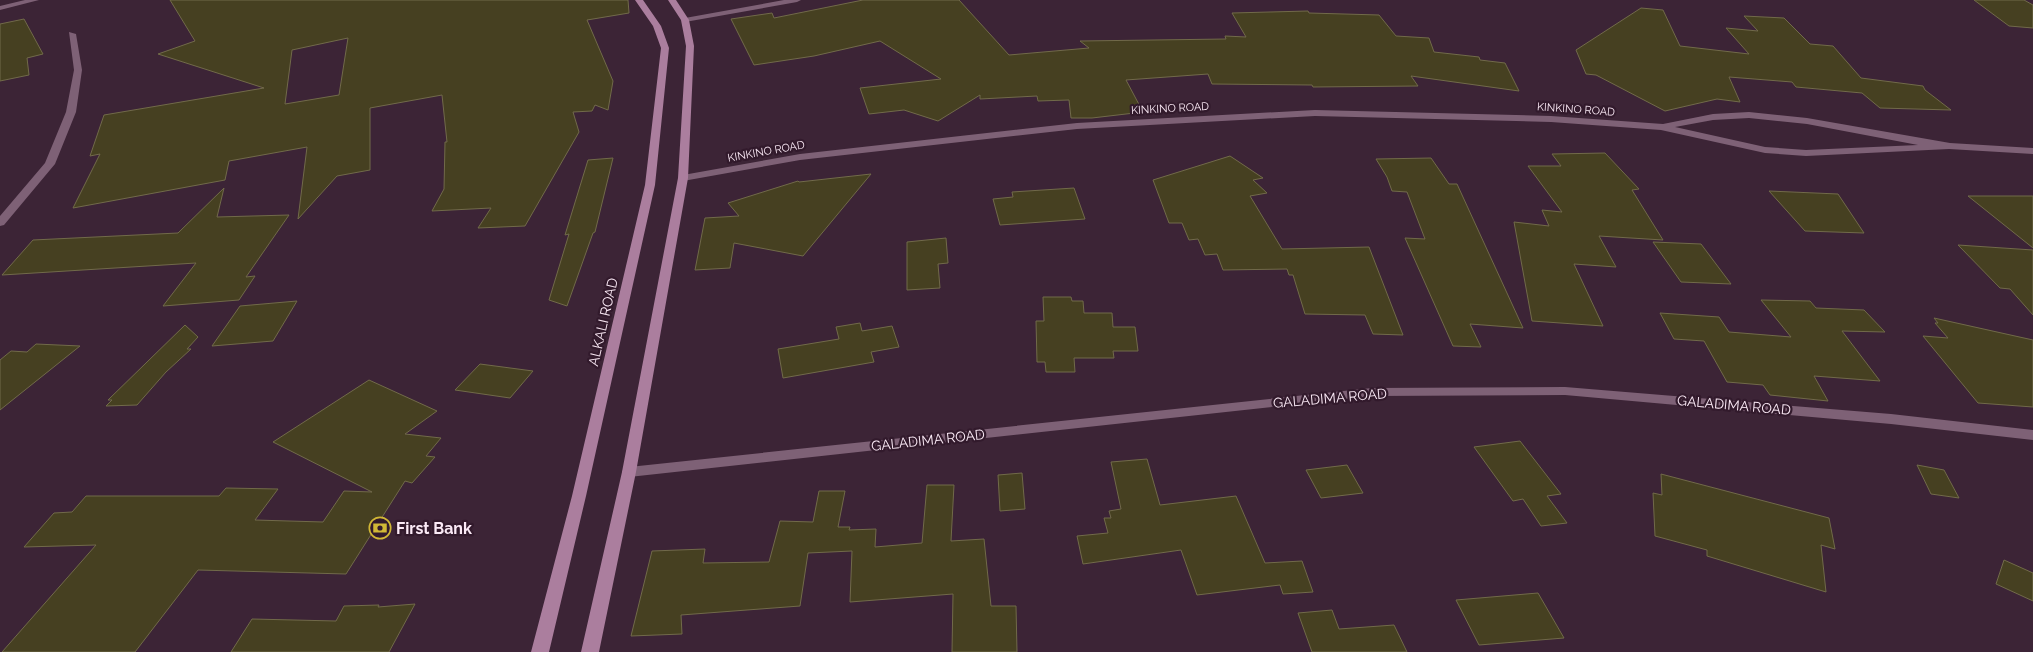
<svg xmlns="http://www.w3.org/2000/svg" width="2033" height="652" viewBox="0 0 2033 652" font-family="Raleway,sans-serif">
<style>
.building{fill:#464021;stroke:#716a4a;fill-rule:evenodd}
.lines{fill:none;stroke-linecap:round;stroke-linejoin:round}
.street{fill:#7e6176;fill-rule:evenodd}
.secondary{fill:#ab7e9e;fill-rule:evenodd}
.labels{text-anchor:middle;stroke-width:4.5;stroke-linejoin:round;paint-order:stroke}
.far-street-label{font-size:11px;fill:#fbeaf6;stroke:#321a2c}
.street-label{font-size:14px;fill:#fbeaf6;stroke:#321a2c}
.near-poi-label{font-size:16px;font-weight:bold;fill:#fbeaf6;stroke:#321a2c;text-anchor:start}
</style>
<rect width="100%" height="100%" fill="#3c2436"/>
<path class="building" d="M170 0H628L629 13 587 20 613 81 608 110 595 105 592 111 573 112 579 132 525 226 478 228 491 208 432 211 444 189 445 142H447L442 95 370 108V170L337 176 298 219 307 147 229 161 225 180 73 208 100 154 90 156 104 115 264 88 158 54 195 41ZM348 38 339 95 285 104 292 50Z
M863 0H959L1009 55 1089 48 1080 41 1226 39 1225 36 1246 37 1232 13 1308 11 1309 13 1379 15 1396 36 1429 38 1434 52 1479 57 1480 60 1505 63 1519 91 1411 76 1418 86 1313 87 1312 85 1212 84 1208 74 1126 80 1143 112 1092 118H1071L1069 100 1038 101 1037 96 980 99V95L938 121 904 110 869 114 860 88 941 79 880 41 814 56 754 65 731 19 772 13 774 18Z
M1974 0H2024L2033 5V28L2009 26Z
M1641 8 1663 10 1680 46 1749 54 1726 28 1758 31 1744 16 1784 18 1810 44 1833 46 1861 78 1923 86 1925 90 1951 110 1880 108 1862 93 1796 87 1792 82 1729 77 1740 102 1717 99 1665 111 1596 75 1586 74 1576 50Z
M24 19 43 54 27 58 29 75 0 81V24Z
M1605 153 1639 189 1632 190 1663 240 1599 236 1616 267 1574 264 1603 326 1532 321 1514 222 1549 226 1542 210 1562 212 1528 166H1561L1552 154Z
M1230 156 1263 178 1253 180 1267 193 1250 196 1282 249 1369 247 1403 335 1373 334 1365 315 1305 314 1293 275H1289L1287 269 1223 270 1217 254 1205 255 1198 239 1189 240 1182 223H1169L1153 180Z
M613 158 595 232 593 233 567 306 549 300 569 234 565 235 588 160Z
M1431 158 1449 184H1457L1523 328 1470 324 1481 347 1453 346 1405 238 1425 239 1407 192 1392 191 1387 177 1376 159Z
M871 174 803 256 734 243 730 268 695 270 705 218 739 216 728 203 798 181 799 182Z
M224 188 217 217 289 215 246 277 255 276 239 300 163 306 196 263 2 275 33 240 178 233Z
M1074 188 1085 219 1000 225 993 199 1013 197 1012 192Z
M1769 191 1838 194 1864 233 1805 231Z
M1968 196H2033V248Z
M946 238 948 263 938 264 940 288 907 290V242Z
M1653 242 1701 244 1731 284 1681 282Z
M1958 245 2033 250V315L2010 289 2000 288Z
M1043 297H1071L1072 301H1083L1084 313H1112L1113 327H1135L1138 351H1113L1114 358H1074L1075 372H1046L1045 362H1037L1036 321H1044Z
M1761 300 1810 301 1816 308 1864 310 1885 332 1842 331 1880 381 1814 376 1828 401 1770 395 1763 385 1727 382 1704 341 1674 339 1660 313 1719 317 1729 332 1791 337Z
M297 301 273 341 212 346 240 306Z
M1934 318 2033 340V407L1978 403 1923 336 1948 338 1935 323H1938Z
M860 323 862 331 892 326 899 347 871 352 874 362 783 378 778 349 839 339 836 327Z
M185 325 198 337 187 349H191L166 372 137 405 106 406 112 400H108Z
M36 344 80 346 0 410V360L11 351 27 352Z
M480 364 533 371 510 398 455 390Z
M369 380 437 411 405 434 441 438 426 456 435 457 412 483 405 481 346 574 198 570 135 652H2L96 545 24 547 54 513 72 512 86 496H219L226 488 278 489 255 520 323 522 344 491 372 492 273 442Z
M1520 441 1561 494 1547 496 1567 523 1541 526 1523 499 1513 501 1474 447Z
M1147 459 1160 505 1236 496 1265 563 1302 561 1313 592 1283 594 1280 585 1197 595 1181 550 1083 564 1077 536 1108 533 1104 518H1111L1109 511 1121 509 1111 462Z
M1347 465 1363 493 1321 498 1306 470Z
M1917 465 1944 470 1959 498 1931 494Z
M1022 473 1025 509 1000 511 998 475Z
M1661 474 1829 518 1835 549 1821 545 1826 592 1707 556V550L1655 536 1653 493 1662 495Z
M927 485H954L951 541 984 539 991 606H1016L1017 652H952L953 594 850 602 852 551 808 553 800 606 681 615 682 634 631 636 652 551 705 549 703 563 769 562 780 521 813 522 819 491H845L838 527H850L849 530 876 529 875 547 922 543Z
M2004 560 2033 573V601L1996 584Z
M1538 593 1564 638 1479 645 1456 600Z
M415 604 389 652H231L252 619 336 621 344 606 379 605 378 607Z
M1332 610 1339 629 1394 625 1407 652H1312L1298 613Z"/>
<g class="lines">
<path class="street" d="M25 0H39L0 10V6Z
M784 0H801L797 2 685 22 681 20 685 18Z
M69 32 76 34 82 70 76 112 55 164 4 225 0 226V216L45 163 66 112 74 70Z
M1315 110 1551 116 1663 124 1713 114 1749 112 1807 118 1950 143 2033 148V154L1949 149 1806 156 1765 153 1661 130 1551 122 1315 116 1077 129 800 160 683 181 678 178 683 175 800 154 1077 123ZM1749 118 1807 124 1918 145 1806 150 1765 147 1675 127 1713 120Z
M1565 387 1891 414 2033 430V440L1891 424 1565 395 1372 396 629 477 624 476 622 472 624 468 629 467 1372 388Z"/>
<path class="secondary" d="M635 0H643L661 26 669 48 655 185 586 496 549 652H531L572 496 645 185 661 48 653 26Z
M668 0H676L689 20 694 46 688 178 636 472 599 652H581L622 472 678 178 686 46 681 20Z"/>
</g>
<defs>
<g id="bank-ring" transform="scale(1.125)"><circle r="9.5" fill="#321a2c" stroke="#d1b736" stroke-width="1.5"/><path d="M-6-4H6V4H-6ZM0-2.3a2.3 2.3 0 1 0 0 4.6a2.3 2.3 0 1 0 0-4.6Z" fill="#d1b736"/></g>
</defs>
<g fill-rule="evenodd">
<use href="#bank-ring" x="380" y="528"/>
</g>
<g class="labels">
<g class="far-street-label">
<text transform="translate(1170 108) rotate(-3)" y="4">KINKINO ROAD</text>
<text transform="translate(1576 109) rotate(4)" y="4">KINKINO ROAD</text>
<text transform="translate(766 151) rotate(-10)" y="4">KINKINO ROAD</text>
</g>
<g class="street-label">
<text transform="translate(603 322) rotate(-77)" y="5">ALKALI ROAD</text>
<text transform="translate(1330 398) rotate(-5)" y="5">GALADIMA ROAD</text>
<text transform="translate(1734 405) rotate(5)" y="5">GALADIMA ROAD</text>
<text transform="translate(928 440) rotate(-6)" y="5">GALADIMA ROAD</text>
</g>
<g class="near-poi-label">
<text x="396" y="534">First Bank</text>
</g>
</g>
</svg>
